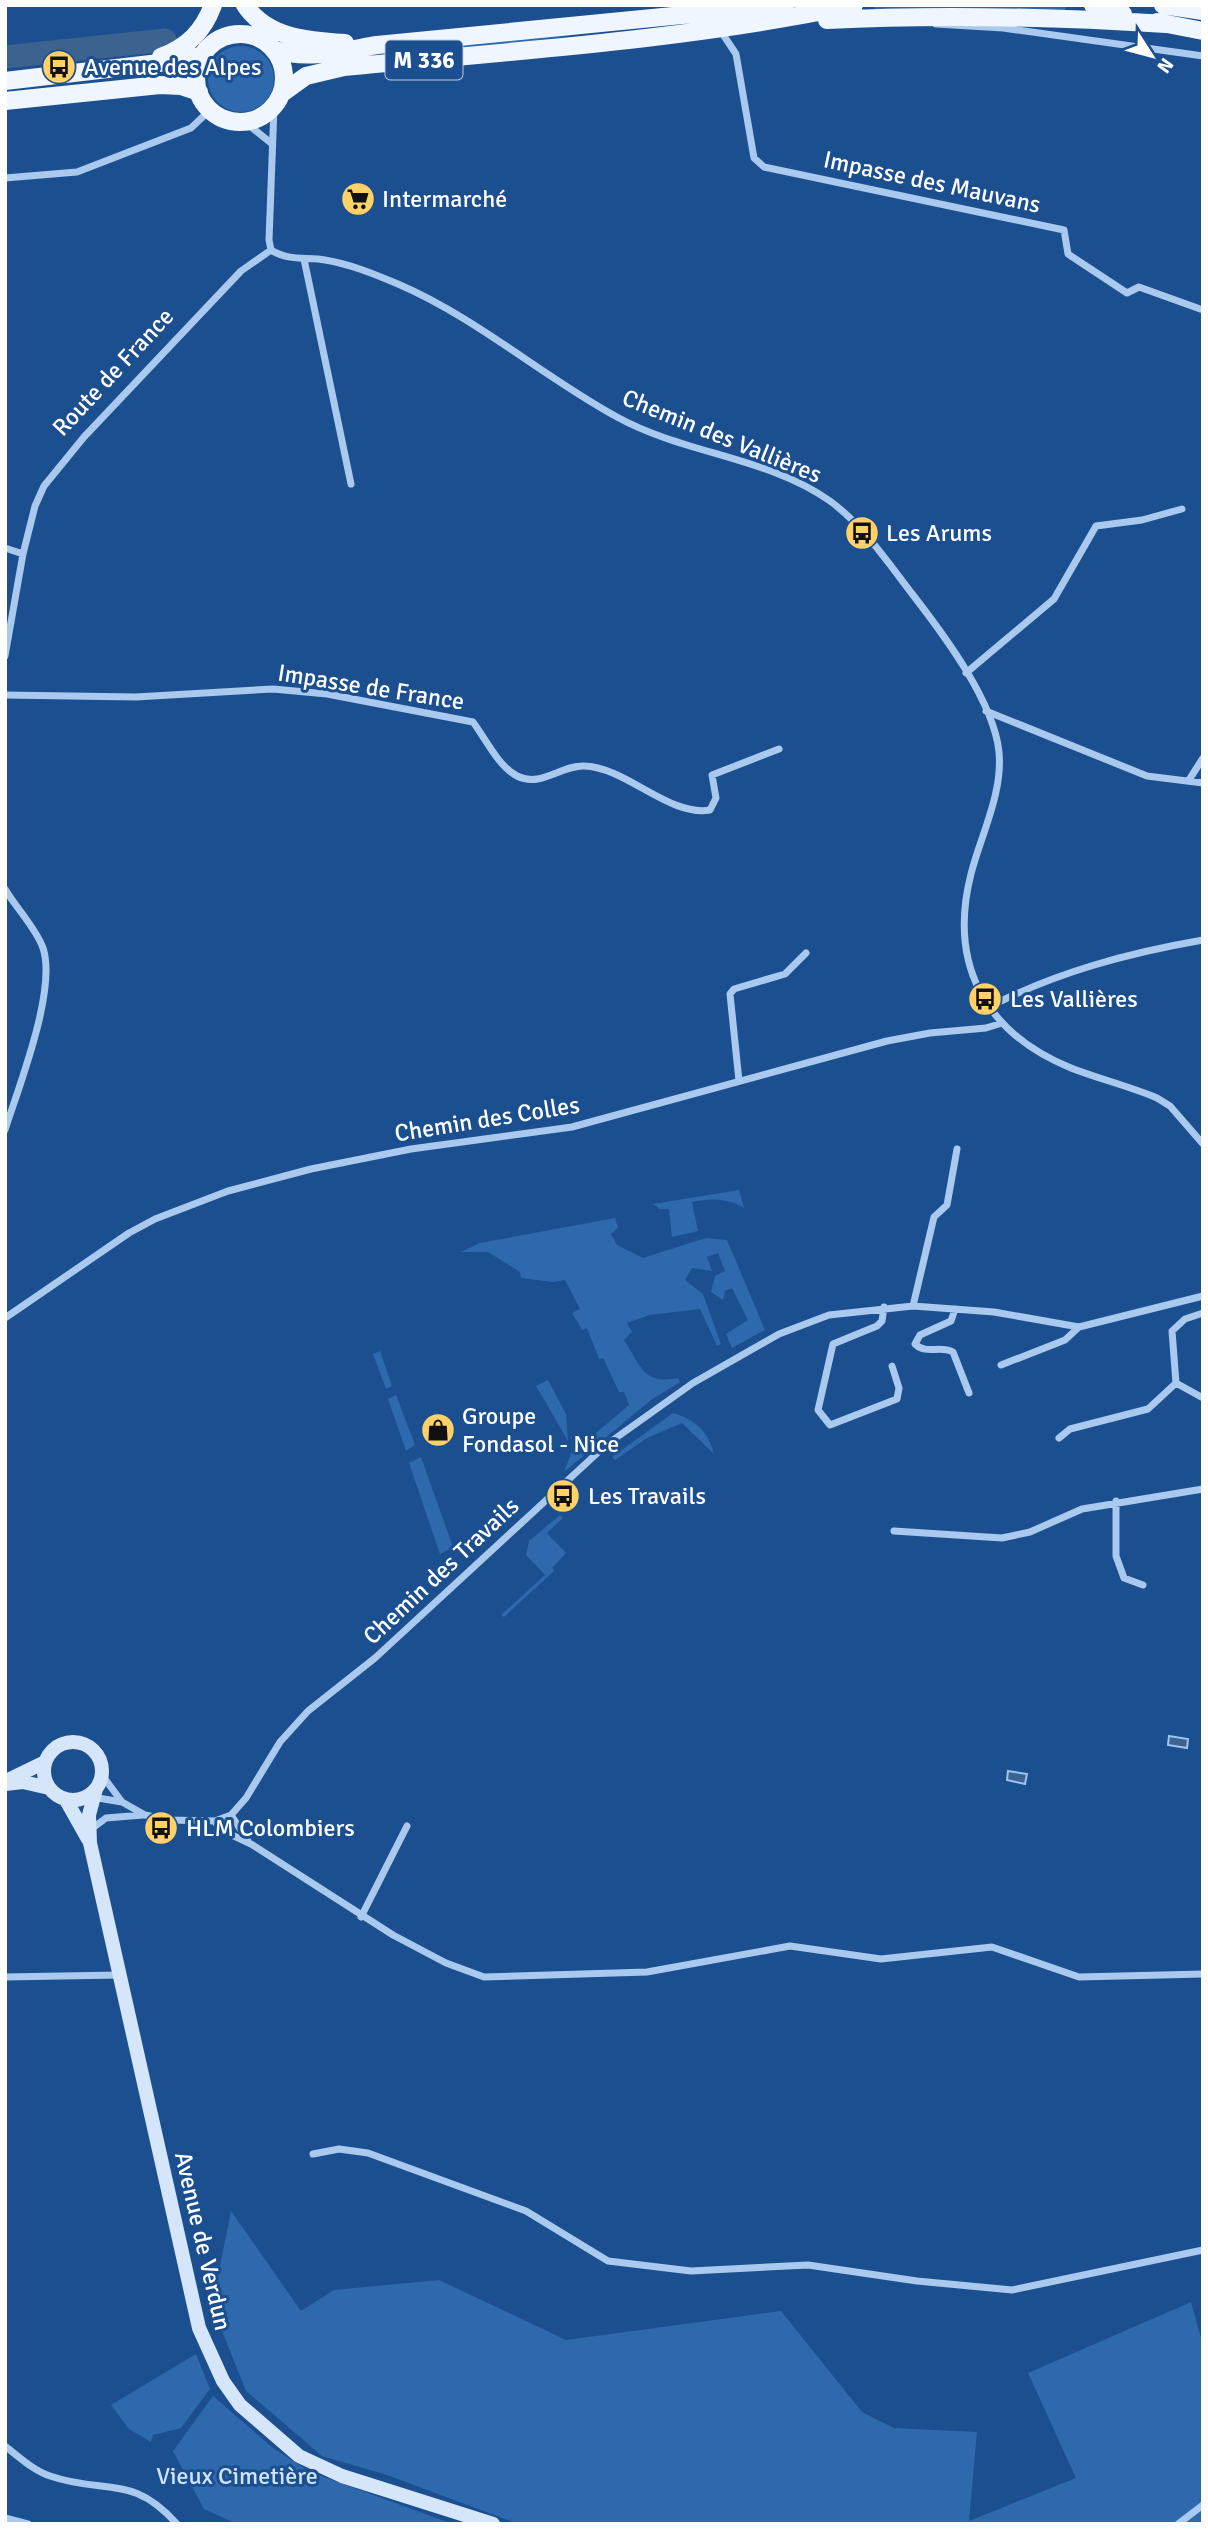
<svg xmlns="http://www.w3.org/2000/svg" width="1208" height="2529" viewBox="0 0 1208 2529" font-family="Signika,sans-serif">
<style>
.green{fill:#2e69ad}
.water{fill:#3c6290;stroke:#9cc4f0;stroke-width:2}
.lines{fill:none;stroke-linecap:round;stroke-linejoin:round}
.river{stroke:#3c6290;stroke-width:23}
.minor{stroke:#a9c9ee;stroke-width:7}
.secondary{stroke:#d6e6fa;stroke-width:14}
.primary{stroke:#f0f6ff;stroke-width:18}
.labels{text-anchor:middle;stroke-width:6;stroke-linejoin:round;paint-order:stroke}
.shield{fill:#1b4f8f;stroke:#bbcadd;stroke-width:2}
.shield-label{font-size:23px;font-weight:bold;fill:#fff}
.poi-label{font-size:24px;fill:#fff;stroke:#1b4f8f;text-anchor:start}
.street-label{font-size:24px;fill:#fff;stroke:#1b4f8f}
.park-label{font-size:24px;fill:#cfe3fa;stroke:#1b4f8f}
</style>
<rect width="100%" height="100%" fill="#1b4f8f"/>
<path class="green" d="M879 5H1066L1065 10 877 11 874 7Z
M634 26 439 55 443 43Z
M208 79a33 33 0 1 1 66 0a33 33 0 1 1-66 0Z
M739 1190 744 1208C729 1198 710 1198 692 1202L698 1231 672 1237 669 1209H660L653 1204Z
M615 1218 618 1228 611 1234 617 1245 643 1258 706 1238 727 1240 765 1330 732 1348 726 1334 748 1320 732 1288 725 1291 723 1300 711 1292 715 1276 725 1271 718 1253 707 1257 712 1271 692 1268 685 1280 703 1294 721 1344 717 1346 700 1309 650 1315 627 1323 632 1332 624 1340C641 1366 643 1385 678 1378L680 1382 651 1400 564 1472 571 1454 629 1405 624 1392H619L603 1358 599 1359 587 1328 582 1330 572 1313 580 1309 565 1280 553 1282 521 1278 520 1272 488 1252H461L480 1243Z
M380 1351 392 1386 386 1389 373 1354Z
M548 1380 566 1414 568 1441 536 1386Z
M396 1395 415 1445 406 1451 388 1399Z
M673 1413C696 1420 708 1431 714 1454L682 1423 647 1438 615 1460 612 1457Z
M421 1457 453 1547 440 1554 409 1463Z
M560 1515 563 1518 547 1533 566 1553 552 1568 554 1571 504 1617 501 1615 545 1575 526 1555 529 1541Z
M231 2211 301 2311 334 2290 439 2280 566 2340 781 2311 862 2412 894 2428 977 2432 969 2521 1076 2478 1028 2373 1191 2302 1203 2345V2524H519L387 2475 322 2456 246 2391 212 2306Z
M196 2354 210 2389 181 2428 153 2435 151 2442 129 2429 111 2405Z
M213 2396 273 2448 310 2472 453 2524H237L204 2509 173 2451Z"/>
<path class="water" d="M1169 1736 1188 1739 1187 1748 1168 1745Z
M1008 1771 1027 1774 1025 1784 1007 1780Z"/>
<g class="lines">
<path class="river" d="M5 57 165 40"/>
<path class="minor" d="M936 24 1003 28 1203 56
M720 30 736 54 754 158 764 167 1064 230 1068 254 1127 293 1139 287 1203 310
M245 122 271 143
M5 178 77 172 191 128 210 110
M271 250C287 261 307 257 325 260 350 264 374 274 398 284 477 318 542 376 617 417 684 454 768 457 830 501 863 525 889 564 913 595 944 635 994 702 999 752 1003 793 981 835 971 874 948 964 985 1033 1071 1068 1099 1079 1129 1086 1157 1098L1170 1106 1203 1144
M271 250 269 240 274 107
M304 259 351 484
M5 548 23 554
M5 656 23 554 35 506 44 486 84 437 241 271 271 250
M966 673 1054 599 1096 526 1142 520 1182 509
M5 695 136 697 273 689 327 694 473 722C485 738 499 767 517 776 541 788 561 765 584 766 626 767 669 817 710 810L716 798 712 775 779 749
M986 711 1147 776 1203 783
M1189 780 1203 758
M5 889C16 908 36 928 43 948 57 990 19 1086 5 1130
M989 1007C1057 972 1128 953 1203 940
M739 1081 730 994 734 989 785 974 806 953
M913 1306 934 1217 947 1205 957 1149
M884 1307 882 1321 877 1326 833 1344 818 1410 830 1425 897 1399 899 1388 892 1366
M955 1309 951 1321 920 1335 915 1344C926 1355 940 1345 953 1352L969 1393
M1203 1313 1185 1319 1172 1331 1176 1383 1203 1398
M5 1318 129 1233 155 1219 228 1191 311 1169 411 1149 572 1127 887 1041 930 1033 986 1028 1002 1023
M1001 1365 1065 1340 1079 1327
M1059 1438 1070 1429 1148 1409 1176 1383
M1116 1501V1556L1124 1578 1143 1585
M894 1531 1002 1538 1030 1532 1082 1509 1203 1489
M102 1775 122 1802 145 1815 169 1820 215 1821 231 1815 246 1798 280 1742 308 1711 375 1658 606 1445 693 1383 779 1334 829 1315 913 1306 994 1312 1079 1327 1203 1296
M92 1797 122 1802
M231 1815 248 1841
M215 1821 219 1829 251 1844 393 1935 446 1963 484 1977 647 1972 790 1946 881 1959 992 1947 1079 1977 1203 1974
M90 1830 106 1818 143 1815
M361 1917 407 1826
M5 1977 119 1975
M313 2154 339 2149 368 2153 526 2211 608 2261 691 2271 808 2265 917 2281 1012 2290 1203 2250
M5 2446C19 2457 34 2471 50 2476 105 2495 132 2473 177 2524
M5 2518 28 2524
M1178 2524 1203 2505"/>
<path class="secondary" d="M44 1771a29 29 0 1 1 58 0a29 29 0 1 1-58 0Z
M8 1780 45 1762
M5 1784 23 1782 49 1788
M96 1789 89 1815 90 1843 199 2328 223 2381 240 2405 299 2456 342 2476 493 2524
M66 1800 88 1839"/>
<path class="primary" d="M245 5C267 38 309 41 345 43
M1093 5 1123 14
M1163 5 1203 11
M827 20C941 14 1053 17 1166 24
M1157 22 1203 31
M196 78a44 44 0 1 1 88 0a44 44 0 1 1-88 0Z
M274 50C309 60 341 51 377 45L785 5
M161 57C187 47 203 32 213 5
M5 81 185 60 203 55
M281 94 306 76 344 67C515 51 686 40 854 5
M5 101 160 85 181 86 199 92"/>
</g>
<defs>
<g id="bus-disc" transform="scale(1.75)"><circle r="9.5" fill="#ffd166" stroke="#1b4f8f"/><path d="M-5-6H5V4H4V6H2V4H-2V6H-4V4H-5ZM-3.5-4V0h7V-4ZM-3.5 1.2v1.5H-2V1.2ZM2 1.2v1.5H3.5V1.2Z" fill="#111"/></g>
<g id="supermarket-disc" transform="scale(1.75)"><circle r="9.5" fill="#ffd166" stroke="#1b4f8f"/><path d="M-6-5.5h2.5l.6 2H6L4.5 2H-2.5L-4.4-4H-6ZM-1.5 3.2a1.3 1.3 0 1 0 .1 0ZM3 3.2a1.3 1.3 0 1 0 .1 0Z" fill="#111"/></g>
<g id="shop-disc" transform="scale(1.75)"><circle r="9.5" fill="#ffd166" stroke="#1b4f8f"/><path d="M-5-2.5h2.3a2.7 3.5 0 0 1 5.4 0H5L5.5 6h-11ZM-1.5-2.5h3a1.5 2.3 0 0 0-3 0Z" fill="#111"/></g>
</defs>
<g fill-rule="evenodd">
<use href="#bus-disc" x="59" y="67"/>
<use href="#supermarket-disc" x="358" y="199"/>
<use href="#bus-disc" x="862" y="533"/>
<use href="#bus-disc" x="985" y="999"/>
<use href="#shop-disc" x="438" y="1430"/>
<use href="#bus-disc" x="563" y="1496"/>
<use href="#bus-disc" x="161" y="1828"/>
</g>
<g class="labels">
<rect class="shield" x="385.5" y="40.5" width="77" height="39" rx="5"/>
<g class="shield-label">
<text x="424" y="68">M 336</text>
</g>
<g class="poi-label">
<text x="84" y="75">Avenue des Alpes</text>
<text x="382" y="207">Intermarché</text>
<text x="886" y="541">Les Arums</text>
<text x="1010" y="1007">Les Vallières</text>
<text x="462" y="1424">Groupe<tspan x="462" dy="28">Fondasol - Nice</tspan></text>
<text x="588" y="1504">Les Travails</text>
<text x="186" y="1836">HLM Colombiers</text>
</g>
<g class="street-label">
<text transform="translate(932 182) rotate(12)" y="8">Impasse des Mauvans</text>
<text transform="translate(113 372) rotate(-47)" y="8">Route de France</text>
<text transform="translate(722 436) rotate(22)" y="8">Chemin des Vallières</text>
<text transform="translate(371 687) rotate(9)" y="8">Impasse de France</text>
<text transform="translate(487 1119) rotate(-9)" y="8">Chemin des Colles</text>
<text transform="translate(441 1571) rotate(-43)" y="8">Chemin des Travails</text>
<text transform="translate(203 2241) rotate(77)" y="8">Avenue de Verdun</text>
</g>
<g class="park-label">
<text x="237" y="2484">Vieux Cimetière</text>
</g>
</g>
<rect width="1208" height="2529" fill="none" stroke="#ffffff" stroke-width="14"/>
<g transform="translate(1152 56) rotate(126)" stroke="#1b4f8f" stroke-width="5" paint-order="stroke">
<path d="M0-5L12 26L0 18L-12 26Z" fill="#ffffff"/>
<text y="-10" font-size="19" font-weight="bold" text-anchor="middle" fill="#ffffff">N</text>
</g>
</svg>
